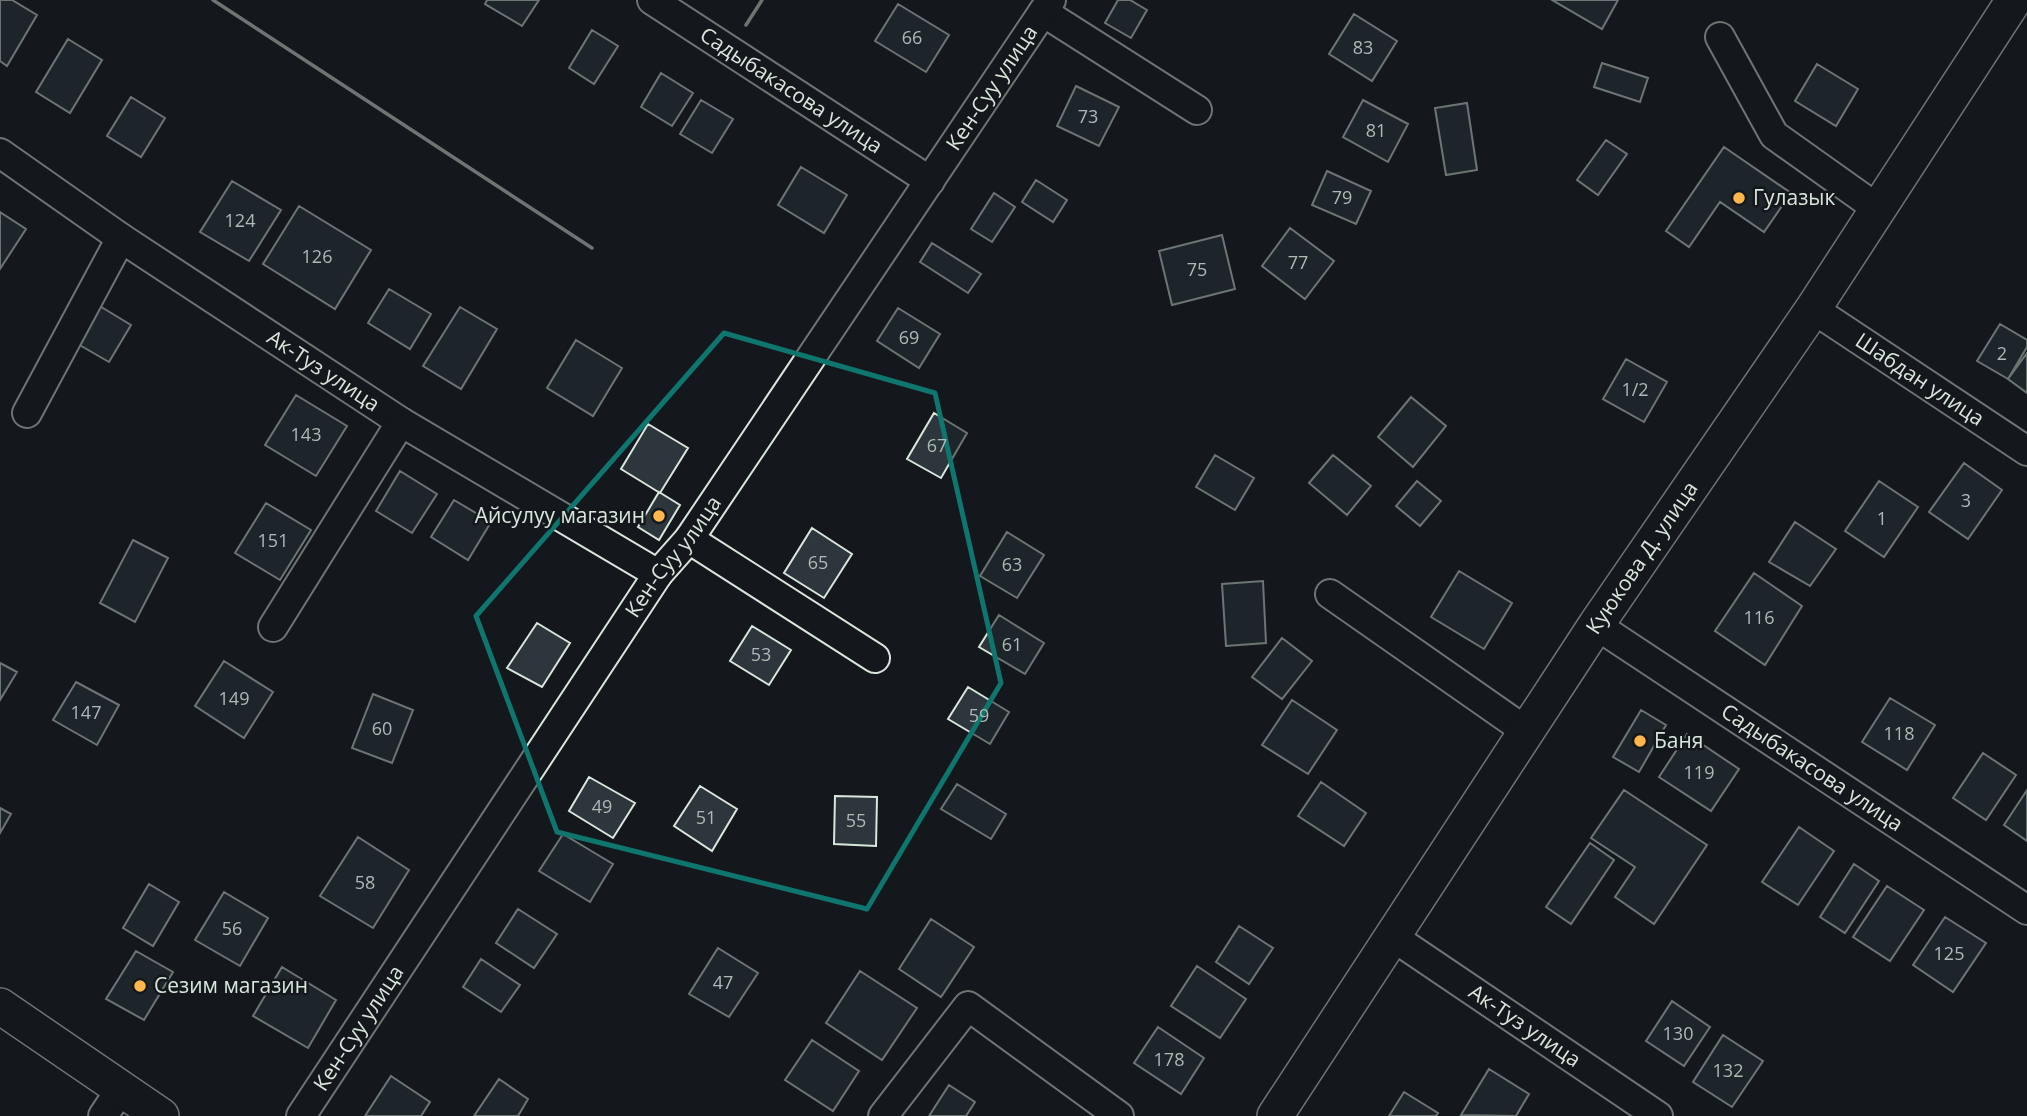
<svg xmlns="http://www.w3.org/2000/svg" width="2027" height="1116" viewBox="0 0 2027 1116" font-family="'Open Sans',sans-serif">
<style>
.building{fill:#2c363c;stroke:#d8e6dc;stroke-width:2}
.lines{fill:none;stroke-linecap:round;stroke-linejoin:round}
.minor-casing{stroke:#d8e6dc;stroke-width:32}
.tertiary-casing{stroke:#d8e6dc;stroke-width:38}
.minor{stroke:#14181c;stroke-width:28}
.tertiary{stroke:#14181c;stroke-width:35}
.wall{stroke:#d8e6dc;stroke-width:3.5}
.marked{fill:none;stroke:#0f766e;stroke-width:5;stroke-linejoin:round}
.poi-dot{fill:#ffb74d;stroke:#14181c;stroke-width:2.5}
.labels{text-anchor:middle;stroke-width:5;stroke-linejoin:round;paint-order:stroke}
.number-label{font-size:18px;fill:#adbab4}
.street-label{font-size:21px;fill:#d8e6dc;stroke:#14181c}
.poi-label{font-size:21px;fill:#d8e6dc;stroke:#14181c;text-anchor:start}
</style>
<rect width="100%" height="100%" fill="#14181c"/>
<path class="building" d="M0 0H12L37 15 7 66 0 61Z
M487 0H539L522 26 485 4Z
M1118 0H1130L1147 10 1131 38 1105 23Z
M1552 0H1618L1602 29Z
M898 4 949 35 926 72 875 41Z
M1354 14 1397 41 1372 81 1329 54Z
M592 30 618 46 594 84 569 68Z
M68 39 102 60 70 113 36 92Z
M1602 63 1648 78 1640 102 1594 87Z
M1817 64 1858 89 1836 126 1795 101Z
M661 73 693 93 672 126 641 107Z
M1076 86 1119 107 1099 146 1057 126Z
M131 97 165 118 141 157 107 136Z
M701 100 733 119 712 153 680 134Z
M1363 100 1408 124 1388 162 1343 137Z
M1467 103 1477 170 1446 175 1435 108Z
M1606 140 1627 154 1598 195 1577 180Z
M1724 147 1791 193 1764 232 1720 202 1689 247 1666 231Z
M801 167 847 195 824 233 778 205Z
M1327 171 1371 191 1356 224 1312 205Z
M1036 180 1067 200 1053 222 1022 202Z
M232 181 281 210 249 261 200 232Z
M994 193 1015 207 992 242 971 229Z
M299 206 371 250 335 309 263 264Z
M0 212 26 229 0 269Z
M1290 228 1334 261 1305 299 1262 266Z
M1222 235 1235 289 1172 305 1159 251Z
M932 243 981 274 968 293 920 262Z
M389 289 431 314 410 349 368 323Z
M98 305 131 325 109 362 76 343Z
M460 307 497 329 461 389 423 366Z
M898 308 940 334 919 368 877 341Z
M2000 324 2027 340V347L2008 379 1977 361Z
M576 340 622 368 593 416 547 388Z
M2027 353V393L2008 379Z
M1626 359 1667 382 1644 422 1603 399Z
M296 395 347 426 316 476 265 445Z
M1411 397 1446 426 1413 467 1378 437Z
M934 413 967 433 941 478 907 459Z
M648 424 688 448 660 493 621 469Z
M1215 455 1254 478 1235 510 1196 487Z
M1333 455 1371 486 1347 515 1309 483Z
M1964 463 2002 490 1968 539 1929 512Z
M400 471 437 494 412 533 376 511Z
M1417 481 1441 501 1420 526 1396 506Z
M1879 481 1918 507 1884 557 1845 531Z
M659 492 680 505 659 540 638 527Z
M454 500 491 522 468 560 431 537Z
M266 503 311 530 280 580 235 553Z
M1795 522 1836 549 1810 586 1769 562Z
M812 528 852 554 824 598 784 573Z
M1007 532 1044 555 1017 598 980 576Z
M133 540 168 558 135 622 100 603Z
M1459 571 1512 603 1484 649 1431 617Z
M1754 573 1802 606 1765 665 1715 631Z
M1263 581 1266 643 1226 646 1222 584Z
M999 615 1044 643 1025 674 979 647Z
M537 623 570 643 542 687 507 668Z
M752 626 791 650 769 685 730 661Z
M1282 638 1312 661 1282 699 1252 677Z
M224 661 273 692 244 738 195 706Z
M0 663 17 672 0 700Z
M76 682 119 705 97 745 53 720Z
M968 687 1009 712 990 744 948 719Z
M373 694 413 710 392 763 352 748Z
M1890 698 1935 725 1907 770 1862 742Z
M1292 700 1337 730 1308 774 1262 745Z
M1641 710 1666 725 1639 772 1613 757Z
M1687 734 1739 769 1711 811 1659 777Z
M1983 753 2016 775 1986 820 1953 798Z
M589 777 635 803 613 838 569 811Z
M1321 782 1366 813 1344 846 1298 816Z
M957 784 1006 814 991 839 941 809Z
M700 786 737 809 712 851 674 826Z
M1624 790 1707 845 1654 924 1615 897 1635 867 1591 838Z
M2027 790V841L2004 825Z
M835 796 877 797 876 846 834 844Z
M0 808 11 814 0 833Z
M1799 827 1834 851 1798 905 1762 882Z
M563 834 613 864 590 902 539 871Z
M358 837 409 870 373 928 320 896Z
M1590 843 1614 860 1571 924 1546 907Z
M1854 864 1879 881 1845 933 1820 917Z
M149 884 179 902 153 946 123 928Z
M1887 886 1924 910 1890 961 1853 937Z
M224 892 268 918 240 966 195 940Z
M518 909 557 934 534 968 496 943Z
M1945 917 1986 943 1953 992 1913 965Z
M931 919 974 947 941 997 899 969Z
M1239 926 1273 948 1249 984 1216 962Z
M718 948 758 973 729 1017 689 994Z
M136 951 173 972 144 1020 106 999Z
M481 959 520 985 501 1012 463 987Z
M1197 966 1246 999 1220 1038 1171 1006Z
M282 967 336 1000 308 1048 253 1016Z
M860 971 917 1008 882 1060 826 1023Z
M1672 1001 1710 1027 1684 1066 1646 1041Z
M1158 1027 1204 1058 1181 1094 1134 1063Z
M1723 1035 1763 1061 1732 1107 1693 1082Z
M812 1040 859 1071 833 1111 785 1080Z
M1489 1069 1529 1094 1516 1116 1461 1115Z
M391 1076 430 1102 421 1116H365Z
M499 1079 528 1099 518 1116H474Z
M949 1085 975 1102 966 1116H929Z
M1404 1092 1438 1113 1436 1116H1389Z"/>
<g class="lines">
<g class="minor-casing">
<g id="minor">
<path id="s1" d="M652 0 930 181"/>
<path d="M1043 12 1197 110"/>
<path d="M1720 37 1774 135 1878 209"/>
<path id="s2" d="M0 153 121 238 401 422 658 574"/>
<path id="s3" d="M1813 309 2027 451"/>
<path d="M27 413 121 238"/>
<path d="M689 539 875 658"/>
<path d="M1330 594 1526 731"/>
<path id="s4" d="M1596 625 2027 910"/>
<path d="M273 627 401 422"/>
<path id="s5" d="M1393 937 1658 1116"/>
<path d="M103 1116 121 1089"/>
<path id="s6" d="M301 1116 658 574 689 539 1051 0"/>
<path d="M883 1116 968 1006 1119 1116"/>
</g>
</g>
<g class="tertiary-casing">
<g id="tertiary">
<path d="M0 1006 161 1116"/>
<path id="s7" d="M1275 1116 1596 625 1813 309 2014 0"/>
</g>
</g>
<use href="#minor" class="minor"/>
<use href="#tertiary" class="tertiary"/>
<path class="wall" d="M213 0 592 248
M746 25 762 0"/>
</g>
<path d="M0 0H2027V1116H0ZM724 333 935 393 1001 683 867 909 557 832 476 616Z" fill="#14181c" fill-opacity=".55" fill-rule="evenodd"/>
<path class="marked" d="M724 333 935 393 1001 683 867 909 557 832 476 616Z"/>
<g class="poi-dot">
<circle cx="1739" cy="198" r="7"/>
<circle cx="659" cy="516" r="7"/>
<circle cx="1640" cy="741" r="7"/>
<circle cx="140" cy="986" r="7"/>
</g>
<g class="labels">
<g class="number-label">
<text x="912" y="44">66</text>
<text x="1363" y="54">83</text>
<text x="1088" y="123">73</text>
<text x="1376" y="137">81</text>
<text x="1342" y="204">79</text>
<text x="240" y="227">124</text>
<text x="317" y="263">126</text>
<text x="1298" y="269">77</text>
<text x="1197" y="276">75</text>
<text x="909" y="344">69</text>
<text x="2002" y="360">2</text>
<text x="1635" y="396">1/2</text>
<text x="306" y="441">143</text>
<text x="937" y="452">67</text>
<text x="1966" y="507">3</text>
<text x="1882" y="525">1</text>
<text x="273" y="547">151</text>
<text x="818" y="569">65</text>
<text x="1012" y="571">63</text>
<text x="1759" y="624">116</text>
<text x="1012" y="651">61</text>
<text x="761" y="661">53</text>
<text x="234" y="705">149</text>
<text x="86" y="719">147</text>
<text x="979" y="722">59</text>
<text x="382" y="735">60</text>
<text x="1899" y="740">118</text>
<text x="1699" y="779">119</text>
<text x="602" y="813">49</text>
<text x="706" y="824">51</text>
<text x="856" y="827">55</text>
<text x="365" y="889">58</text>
<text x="232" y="935">56</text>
<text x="1949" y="960">125</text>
<text x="723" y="989">47</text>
<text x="1678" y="1040">130</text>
<text x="1169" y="1066">178</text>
<text x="1728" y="1077">132</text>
</g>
<g class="street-label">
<text dy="7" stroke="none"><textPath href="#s6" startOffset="1239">Кен-Суу улица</textPath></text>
<text dy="7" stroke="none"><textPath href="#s1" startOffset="166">Садыбакасова улица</textPath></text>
<text dy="7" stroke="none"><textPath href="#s2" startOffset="390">Ак-Туз улица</textPath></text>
<text dy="7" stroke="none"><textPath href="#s3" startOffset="128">Шабдан улица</textPath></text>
<text dy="7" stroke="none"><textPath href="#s6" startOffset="672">Кен-Суу улица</textPath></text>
<text dy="7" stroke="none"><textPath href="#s7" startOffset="668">Куюкова Д. улица</textPath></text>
<text dy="7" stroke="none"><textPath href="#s4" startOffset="259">Садыбакасова улица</textPath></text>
<text dy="7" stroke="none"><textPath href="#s5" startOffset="159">Ак-Туз улица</textPath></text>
<text dy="7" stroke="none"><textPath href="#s6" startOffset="105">Кен-Суу улица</textPath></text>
</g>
<g class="poi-label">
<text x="1753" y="205">Гулазык</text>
<text x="645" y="523" text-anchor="end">Айсулуу магазин</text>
<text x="1654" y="748">Баня</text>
<text x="154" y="993">Сезим магазин</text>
</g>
</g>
</svg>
